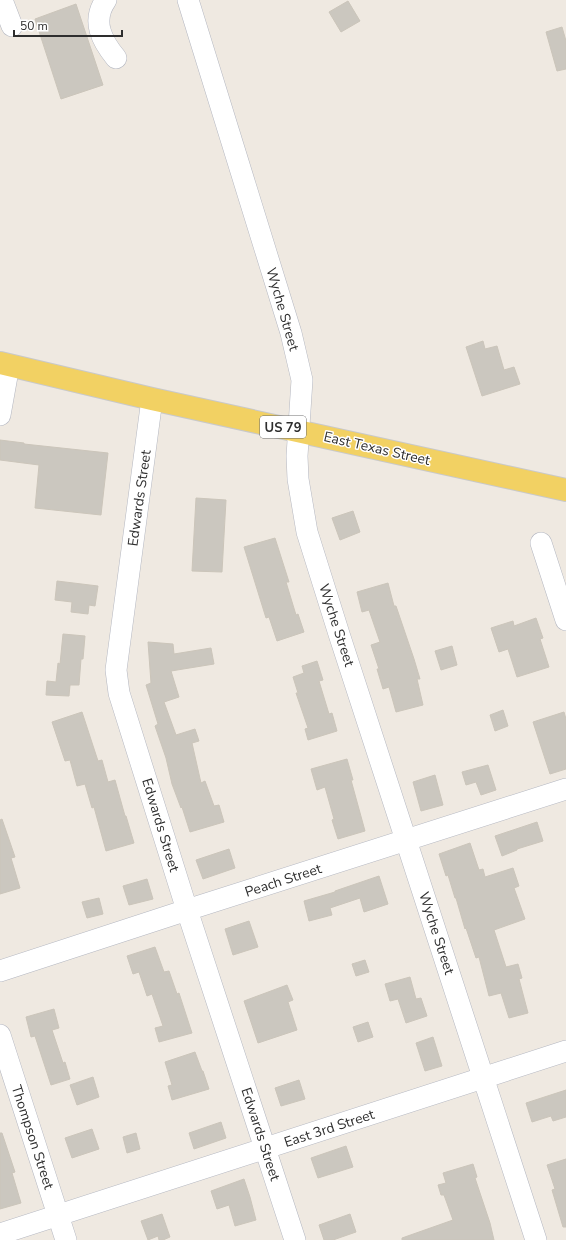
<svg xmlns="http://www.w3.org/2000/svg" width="566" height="1240" viewBox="0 0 566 1240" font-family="'Nunito Sans',sans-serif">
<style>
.building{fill:#cbc7bf;stroke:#cbc5ba}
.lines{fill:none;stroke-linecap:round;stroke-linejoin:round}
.minor-casing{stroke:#b4b7c1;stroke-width:22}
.major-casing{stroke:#c9c9c9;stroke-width:24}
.minor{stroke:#fff;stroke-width:21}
.major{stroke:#f2d163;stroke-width:22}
.labels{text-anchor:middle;stroke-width:3;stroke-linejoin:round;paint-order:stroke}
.shield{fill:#fff;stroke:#6d6d6d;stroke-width:1}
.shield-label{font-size:13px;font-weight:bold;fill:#2e2e2e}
.street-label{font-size:14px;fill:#2e2e2e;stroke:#fff}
</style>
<rect width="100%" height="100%" fill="#efe9e1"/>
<path class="building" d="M348 1 360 21 341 32 329 12Z
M76 4 103 85 61 99 35 19Z
M562 27 566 41V69L557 71 546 32Z
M483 341 485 349 497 346 504 370 514 367 520 384 482 396 466 347Z
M0 440 24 443V444L108 453 101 515 35 508 39 465 0 460Z
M196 498 226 500 222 572 192 571Z
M353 511 360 532 340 540 332 518Z
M275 538 289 582H286L296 615 298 614 304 632 277 641 269 617 266 618 244 547Z
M57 581 98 586 95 606 89 605 88 614 71 612 72 602 55 600Z
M388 583 394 606H396L414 659 420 679H417L423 705 396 712 389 687 383 689 377 669H379L371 645 380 642 369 610 362 612 357 592Z
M536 618 543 638 540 639 549 667 517 677 508 649 499 652 491 628 513 621 514 626Z
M63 634 85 636 83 659H81L79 685H70L69 696 46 695 47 681 56 682 58 663 60 664Z
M148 642 173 644 174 654 211 648 214 664 171 671 179 697 164 702 176 735 195 729 199 741 192 743 201 783 205 781 214 806 219 805 224 822 190 832 182 807 181 808 172 784 166 758 155 726 158 724 146 685 151 683Z
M452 646 457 665 441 670 435 651Z
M317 661 323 680 319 681 329 714 332 713 337 731 308 740 305 729 308 728 296 693H298L293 677 304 673 302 666Z
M503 710 508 726 495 731 490 715Z
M82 712 98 761 102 760 108 782 115 780 125 816H126L134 843 106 851 94 807 92 808 85 784 77 786 70 760 65 761 52 722Z
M564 712 566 719V769L550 774 533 722Z
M347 759 353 780H351L365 831 338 839 332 820 334 819 325 787 317 790 311 769Z
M488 765 496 790 481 795 476 782 466 785 462 772Z
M435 775 443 805 421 811 413 782Z
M2 819 15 857 11 858 20 888 0 894V820Z
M537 822 543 841 517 849V850L502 856 495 836Z
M470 843 479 870 483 869 485 877 513 868 519 886 514 888 525 919 494 930 506 967 518 964 522 978 519 979 528 1013 509 1018 501 993 489 996 479 957 476 958 466 928 465 929 456 898H455L448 875 446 876 439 854Z
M229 849 235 868 203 879 196 860Z
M379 876 388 904 364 912 360 898 330 908 332 915 309 921 304 901 335 892V891Z
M147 879 153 899 129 905 123 886Z
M99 898 103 914 87 918 82 902Z
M249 921 258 947 233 955 225 929Z
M155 947 164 972 169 971 177 994 179 993 192 1033 159 1042 155 1028 163 1026 152 994 147 996 139 972 133 974 127 956Z
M365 960 369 972 356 976 352 964Z
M410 977 416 999 421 998 427 1016 406 1023 398 999 390 1001 385 984Z
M287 985 293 1000 288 1002 297 1030 258 1043 244 1001Z
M54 1009 59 1028 52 1030 63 1063 65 1062 70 1079 51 1085 35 1036 31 1037 26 1017Z
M368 1022 373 1037 358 1042 353 1027Z
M433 1037 442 1066 425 1071 416 1043Z
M195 1052 202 1071H203L209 1089 172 1100 168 1086 172 1085 165 1062Z
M93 1077 99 1097 77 1105 70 1085Z
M299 1080 305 1099 281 1106 275 1088Z
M566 1090V1117L553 1121 551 1116 532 1122 526 1103Z
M221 1122 226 1138 194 1149 189 1133Z
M92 1129 99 1149 72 1158 65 1138Z
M0 1133H2L15 1172 12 1173 21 1203 0 1209Z
M136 1133 140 1149 127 1153 123 1137Z
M346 1146 353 1167 318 1178 311 1158Z
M566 1159V1227H563L552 1190 555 1189 547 1165Z
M473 1164 477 1177 475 1178 490 1223 494 1240H402V1238L453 1220 444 1195H441L438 1185 446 1183 443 1173Z
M244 1179 250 1197 256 1220 235 1226 229 1205 217 1209 211 1191Z
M162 1214 170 1237 163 1240H159L158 1236 148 1240 141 1221Z
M350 1214 356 1232 333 1240H324L319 1225Z"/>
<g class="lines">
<g class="minor-casing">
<path id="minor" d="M2 0 12 26
M106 0C91 21 102 41 116 58
M188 0 291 333 302 380 297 456 298 479 307 532 339 634 536 1240
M152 399 116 670 119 693 187 910 295 1240
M0 415 9 365
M541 543 566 620
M0 971 187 910 566 789
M0 1035 66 1240
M0 1234 566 1051"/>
</g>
<g class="major-casing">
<path id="major" d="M0 363 152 399 566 490"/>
</g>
<use href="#minor" class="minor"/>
<use href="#major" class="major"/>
</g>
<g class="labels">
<rect class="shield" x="260" y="416" width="46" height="22" rx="3"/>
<g class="shield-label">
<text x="283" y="432">US 79</text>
</g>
<g class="street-label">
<text transform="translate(283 309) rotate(74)" y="5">Wyche Street</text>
<text transform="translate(377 448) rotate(13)" y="5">East Texas Street</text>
<text transform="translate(139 498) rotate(-82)" y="5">Edwards Street</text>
<text transform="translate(337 625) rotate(72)" y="5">Wyche Street</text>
<text transform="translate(161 825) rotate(73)" y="5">Edwards Street</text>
<text transform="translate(283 880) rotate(-18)" y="5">Peach Street</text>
<text transform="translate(437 933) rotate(72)" y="5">Wyche Street</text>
<text transform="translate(329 1128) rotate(-18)" y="5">East 3rd Street</text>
<text transform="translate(261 1134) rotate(72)" y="5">Edwards Street</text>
<text transform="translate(33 1137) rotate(72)" y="5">Thompson Street</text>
</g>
</g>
<path d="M14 30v6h108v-6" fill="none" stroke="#2e2e2e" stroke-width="2"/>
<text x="20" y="30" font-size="12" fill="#2e2e2e" stroke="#ffffff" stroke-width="3" paint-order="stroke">50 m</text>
</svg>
